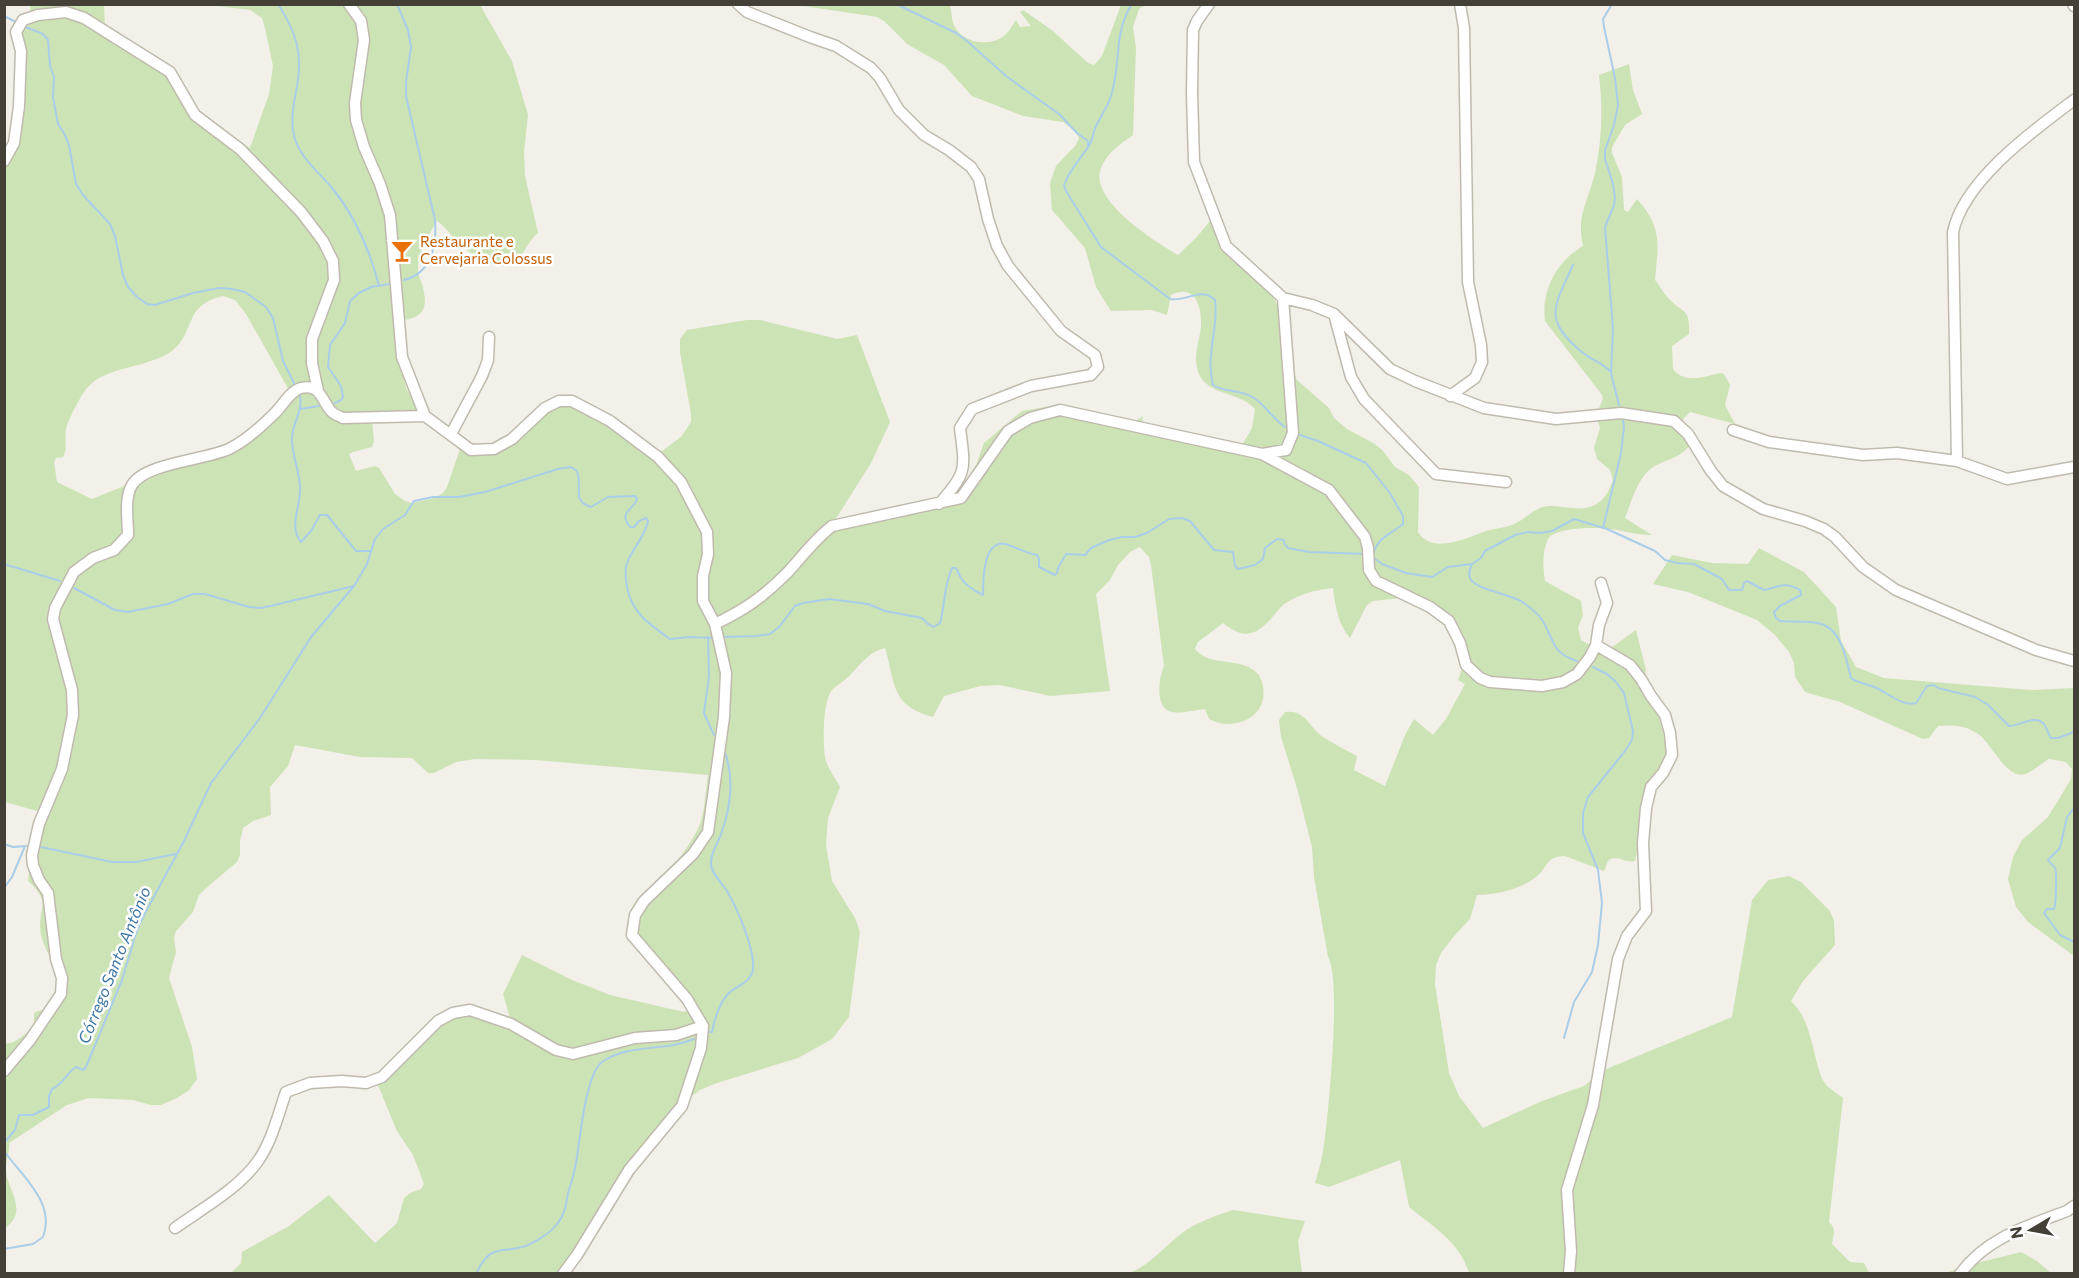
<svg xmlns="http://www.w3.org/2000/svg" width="2079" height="1278" viewBox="0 0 2079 1278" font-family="Commissioner,sans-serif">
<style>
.green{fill:#cce3b5;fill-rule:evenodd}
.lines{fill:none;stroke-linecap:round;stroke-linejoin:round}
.stream{stroke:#aacde9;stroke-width:2}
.minor-casing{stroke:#c0baae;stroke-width:13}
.minor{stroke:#fff;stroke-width:10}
.labels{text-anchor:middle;stroke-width:5;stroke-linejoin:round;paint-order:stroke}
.food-label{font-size:15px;fill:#c56008;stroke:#fff;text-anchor:start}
.water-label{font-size:16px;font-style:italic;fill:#3b75a6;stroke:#fff}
</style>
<rect width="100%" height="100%" fill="#f2f0e8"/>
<path class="green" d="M30 5H104L105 27 178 80 188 108 250 148 269 94 273 66 265 28 262 18 250 10 210 5H480L512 61 528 115 524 152 525 176 538 233C529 240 524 254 515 262 499 275 468 253 457 241 450 234 445 226 437 221 429 234 417 254 418 270 418 274 420 279 422 284 429 310 424 318 397 321L401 366 406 388 424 420 372 419 374 441 372 447 353 452 349 454 356 471 375 466 379 468 395 494 405 501 412 503 435 498 443 493 447 487 460 449H486L557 405 585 406 648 452 662 451 681 437 691 422V414L680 352V339L687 330 747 320H760L837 339 857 335 890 422 871 463 835 520 935 499 957 492 971 479 984 443 1022 411 1064 404 1126 420H1137L1143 416 1142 428 1242 445 1252 428 1255 409C1240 391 1208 397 1198 372 1197 368 1196 363 1196 359 1196 348 1200 337 1201 326 1202 306 1195 283 1171 295L1167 315 1152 310 1111 311 1096 287 1085 248 1052 210 1050 183 1056 166 1076 145 1079 138 1074 130 1063 122 1023 116 972 96 944 65 907 44 884 21 877 17 797 5H950C952 11 951 17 953 23 960 42 985 47 1001 38 1008 34 1012 26 1016 20L1020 27 1031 26 1020 12 1023 10 1053 31 1088 63 1094 65 1102 56 1121 5H1146L1139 9 1133 27 1136 48 1133 135C1120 144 1107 153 1101 168 1088 200 1156 242 1178 255L1197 237 1214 216 1228 245 1269 289 1282 314 1289 361 1297 380 1329 408 1334 418 1347 429 1375 444 1383 451 1395 467 1409 475 1419 487 1418 532C1432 555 1467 538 1486 531 1496 528 1507 528 1516 523 1524 519 1531 512 1540 508 1558 501 1578 516 1598 503 1606 498 1610 488 1613 480L1610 470 1597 459 1594 448 1600 428 1596 415 1603 399 1602 395 1545 321C1541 290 1557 261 1583 246 1576 215 1588 202 1595 173 1602 140 1603 108 1599 75L1629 64 1633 90 1642 114 1625 125 1612 147V153L1622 177 1624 210 1628 212 1637 199C1663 228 1658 244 1655 280 1660 286 1664 294 1669 299 1684 314 1690 308 1689 334L1672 346 1673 369C1684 384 1704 377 1720 373L1724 374 1730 385 1725 405 1735 424 1690 412 1683 419 1684 428 1691 443C1682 460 1661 459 1648 471 1636 483 1631 503 1625 518L1652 535C1637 535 1625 531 1610 529 1597 527 1555 527 1548 539 1542 551 1543 569 1545 581L1581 601 1583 615 1578 628 1581 640 1595 648 1608 650 1636 630 1646 670 1644 686 1658 715 1665 739 1667 766 1653 789 1635 861C1626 864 1615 853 1608 861 1606 864 1606 868 1604 871L1565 856C1545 856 1548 868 1536 877 1519 890 1497 894 1477 895L1470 919 1455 935 1441 953 1436 965 1435 984 1449 1073 1459 1096 1483 1128 1542 1101 1584 1086 1604 1070 1732 1017 1752 900 1768 880 1789 876 1801 882 1830 911 1834 921 1835 945 1803 981 1791 1001C1812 1021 1812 1053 1822 1079L1827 1086 1843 1098 1829 1222C1837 1229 1833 1235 1832 1244L1850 1262 1864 1263 1869 1273H1469C1460 1242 1432 1226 1409 1207L1400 1160 1329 1187 1315 1183C1318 1173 1321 1162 1323 1152 1328 1121 1342 977 1328 957L1314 877 1312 847 1297 788 1281 737 1279 720 1285 712C1305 709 1309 727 1323 737 1334 744 1346 750 1357 756L1354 770 1385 786 1405 735 1414 719 1433 735 1446 719 1465 684 1458 680 1466 658 1465 639 1458 625 1452 618 1401 598 1373 601 1367 605 1350 638C1338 625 1335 605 1333 588 1315 590 1300 594 1284 604 1278 609 1274 616 1268 622 1251 639 1240 636 1223 623L1198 642 1195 649C1209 667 1238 657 1255 671 1261 676 1262 681 1263 687 1267 711 1248 724 1227 724 1221 724 1214 721 1209 719L1205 709C1194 710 1183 714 1172 712 1154 709 1159 677 1164 666L1151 565 1149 557 1140 547 1130 552 1118 565 1110 580 1096 594 1110 691 1050 696 1000 685 980 686 944 696 933 717C890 705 896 684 885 648 871 651 861 663 852 673 846 680 840 683 834 688 822 698 823 743 825 757 827 767 835 778 840 787L828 818 826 845 832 881 855 918 860 932 849 1017 832 1039 798 1058 717 1083 700 1090 689 1098 664 1127 558 1273H231L241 1263 242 1252 289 1226 329 1195 375 1243 397 1223 404 1198 410 1193 421 1189 424 1184 413 1155 397 1131 377 1083 453 1014 510 1018 503 994 522 955 572 980 610 995 684 1012 688 1010 680 990 628 940C627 893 641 901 668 872 678 861 697 835 701 821 705 807 706 789 708 775L536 760 475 759 456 762 434 773H428L412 758 360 757 295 745 288 766 270 787 271 815 253 821 243 828 240 841V855L237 862 205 889 199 895 193 912 176 931 174 938 176 952 169 978 192 1047 197 1079 189 1090 177 1098 161 1105H151L133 1100 89 1098 67 1105 9 1143C10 1153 5 1162 6 1171 8 1192 29 1211 5 1228V1044L14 1042 34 1028V1013C39 1011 47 1008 51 1005 71 983 46 957 41 935 36 906 54 905 28 881L32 849 41 812 5 802 4 163 15 140 16 28 30 25 31 18ZM223 296 235 300 246 314 289 390 268 417 221 452 149 473 134 482 92 499 57 482 54 462 56 458 63 457C68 448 64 439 66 429 68 420 81 395 87 388 105 366 149 368 172 351 196 332 183 305 223 296Z
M1759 548 1804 572 1836 607 1841 641 1856 667 1884 678 2031 690 2074 688V956L2028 922 2016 907 2008 879 2013 857 2022 840 2048 817 2071 779 2072 769 2066 762 2049 759C2042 763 2033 771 2025 774 2006 780 1992 743 1978 734 1965 725 1953 725 1938 726L1929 738 1923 739 1840 702 1805 692 1795 677 1794 663 1789 652 1775 635 1757 620 1688 592 1653 584 1672 555 1712 563 1748 564Z
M1233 1210 1305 1221 1298 1241 1302 1273H1130C1151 1264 1164 1247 1182 1233 1197 1222 1215 1216 1233 1210Z
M2021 1252 2037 1261 2051 1273 1935 1274C1949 1272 1960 1272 1965 1257L1977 1263Z"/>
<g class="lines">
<path class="stream" d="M278 4C296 32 303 53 297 86 294 103 290 119 294 136 300 158 318 171 332 188 355 216 370 251 379 286
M397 4 408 30 411 47 406 82V96L435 220C437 245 432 273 404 280
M896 4 956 33 967 41 1006 76 1059 114 1077 133 1088 141V146
M1132 4C1112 35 1122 67 1110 99 1106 109 1100 118 1095 128 1093 134 1092 141 1089 146 1080 159 1070 169 1064 185L1066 191 1101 247 1170 299C1187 302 1201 286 1215 300 1219 329 1205 354 1213 385 1225 393 1241 389 1254 398 1266 406 1273 419 1285 427
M1612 4 1603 19 1604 27 1615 78 1618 105 1614 125 1605 150V159L1613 184 1615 197 1614 205 1605 227 1613 329 1611 373 1619 405
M4 16 18 23
M23 26 43 34 48 40 50 66 54 77 53 97 58 124 64 133 69 145 76 184 83 195 110 224 115 236 123 275 128 287 137 297 147 304 155 305 193 293 219 288 232 289 245 292 266 307 273 318 283 361 294 383
M1573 265C1554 307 1542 319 1583 353 1592 360 1602 363 1610 371
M300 396C303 411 293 422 292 437 291 454 300 471 300 488 301 506 288 527 301 542L311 531 320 515H327L356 551H370
M335 403 341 400 343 397 341 386 328 367 330 345 345 323 350 301 359 293 371 287 389 284
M300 409 319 406
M1300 435 1318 441 1366 463 1390 493 1403 516V524C1391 534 1378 537 1373 554
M1603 528 1621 453 1624 427 1623 420
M1371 556 1382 564 1406 573 1432 577 1448 567 1472 564 1481 558 1485 551 1515 535 1528 532 1540 533 1552 531 1574 519 1607 529 1655 551 1665 560 1677 563 1694 564 1722 579 1729 590H1742L1744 583 1747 581 1764 590C1779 587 1784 581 1800 590L1801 595 1780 606 1774 612 1776 618 1780 621C1792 622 1807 621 1818 623 1842 628 1846 659 1851 678 1858 683 1866 684 1874 687 1887 692 1902 707 1916 703L1927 686 1934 685 1938 688 1975 697 1987 704 2009 726C2020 726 2035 714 2044 724 2047 728 2048 734 2051 738H2058L2074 732
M4 564 60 581
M1472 564C1470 569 1468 573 1470 578 1474 589 1509 594 1521 601 1528 606 1537 612 1542 620 1555 640 1550 652 1577 661
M74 588 115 610 128 612 168 604 193 594H205L249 607 262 608 354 586
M708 637 709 676 704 713 714 735
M722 637 756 636 770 634 779 627 795 606 803 603 829 599 868 604 885 611 922 618 928 624 934 627 940 623C945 605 944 585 952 568H956C958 571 959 575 961 578 965 585 975 591 983 595 983 580 983 540 1005 544 1016 547 1025 553 1037 555L1039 559V567L1055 575 1057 573 1058 568 1066 554 1085 555 1091 548 1109 540 1122 537H1135L1147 533 1169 519 1182 518 1190 521 1214 550 1233 552 1235 566 1238 569 1255 565 1263 559 1265 548 1277 539 1284 540V543L1288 548 1309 552 1366 554
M2074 797V808L2067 817 2060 848 2048 860C2050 863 2053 865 2055 868 2057 872 2056 904 2054 909H2047L2044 913 2060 935 2074 942
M4 844 13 847 26 846
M41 847 112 862H136L176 854
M4 888 12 877 25 846
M710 1032H712C714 1020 720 1002 728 994 737 985 751 983 753 969 755 949 737 908 727 891 722 883 711 873 711 864 710 854 718 843 721 834 731 807 735 775 723 748
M1564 1038 1574 1002 1592 972 1598 945 1602 903 1598 870 1583 833V813L1588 797 1625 751 1632 740 1633 731 1624 693 1616 682 1607 674 1593 667
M4 1143 15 1130 19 1115H33L49 1107V1096L52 1089C64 1084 66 1073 76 1067L83 1070 86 1067 122 980 137 930 145 913 183 843 211 783 260 718 311 637 354 586 367 564 375 539 383 529 405 515 414 501 433 497H459L485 492 558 469 571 467 577 471C583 487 571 501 591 507L608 497 635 496 637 499C633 511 618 511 630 527H634L639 521 646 518 648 521C644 539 633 547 627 563 624 571 626 579 627 587 631 612 650 625 670 639L689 637 715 638
M4 1151C22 1176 56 1203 43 1237L33 1244 4 1249
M476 1274C491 1241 503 1255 528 1245 539 1240 551 1232 558 1223 565 1214 566 1204 568 1193 572 1181 575 1170 577 1157 580 1137 586 1074 602 1062 629 1043 664 1052 694 1039"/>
<g class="minor-casing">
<path id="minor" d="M738 4 747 12 810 37 836 46 871 68 880 78 899 110 924 135 949 150 971 167 979 179 988 219 997 246 1008 266 1061 331 1095 355 1098 367 1091 375 1031 386 972 409 960 428C965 469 968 472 939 504
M1209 4 1197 21 1193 30 1192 93 1194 162 1226 246 1283 298 1312 305 1334 314 1390 369 1415 381 1484 408 1556 419 1621 413 1674 421 1688 434 1711 471 1723 486 1763 509 1805 521 1824 529 1835 537 1863 567 1896 590 2036 650 2074 661
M2073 4 2074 6
M4 161 14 143 19 106 21 51 16 32 23 20 38 15 66 12 84 18 170 72 195 115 240 149 301 212 323 241 333 261 334 280 312 339V363L318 391
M1334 314 1351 377 1364 399 1436 474 1506 482
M1450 396 1475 378 1482 362 1481 345 1468 282 1464 28 1460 4
M425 416 471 450 494 449 512 439 545 408 559 401H572L610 421 658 457 681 482 707 532 708 554 703 576V601L715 624 726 673 724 717 708 832 693 854 644 901 635 915 632 935 687 999 703 1026 701 1048 682 1106 629 1170 577 1255 563 1274
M1733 430 1769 442 1863 455 1897 453 1957 461 2007 479 2074 467
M451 434 482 376 488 360 489 337
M1262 454 1286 450 1293 433 1283 298
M1957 461 1953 232C1964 180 2034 130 2074 100
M715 624C746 609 763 597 787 573 802 557 814 540 832 526L961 498 1008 431 1030 418 1060 410 1262 454 1329 490 1365 537 1368 548 1369 570 1376 581 1430 607 1449 621 1460 643 1466 665 1480 678 1490 682 1542 686 1563 682 1577 674 1590 657 1596 645
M4 1071 30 1040 61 994 62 978 56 959 48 893 39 880 33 865 32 855 39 824 62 769 73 715 72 690 53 619 55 608 74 572 93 558 114 550 128 535C128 520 124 498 132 485 145 463 205 460 229 449 247 440 261 427 275 413 283 405 290 391 301 388 320 383 322 401 331 411 333 414 339 416 343 418L425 416 402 357 390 215 380 184 364 147 356 120 355 103 364 40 361 21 349 4
M175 1228C203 1208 238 1189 258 1161 272 1141 278 1115 286 1092L310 1083 342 1081 366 1083 382 1077 438 1021 453 1013 470 1010 511 1024 556 1050 573 1054 635 1038 676 1035 703 1026
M1569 1274 1571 1251 1567 1190 1593 1105 1618 959 1627 936 1646 911 1643 843 1646 808 1651 787 1663 773 1672 755 1670 733 1665 715 1651 696 1641 679 1630 665 1596 645 1599 625 1607 603 1601 583
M1960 1274C1986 1238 2027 1226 2067 1211L2074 1206"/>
</g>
<use href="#minor" class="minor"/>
</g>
<defs>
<g id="bar-bare" transform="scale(1.8)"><path d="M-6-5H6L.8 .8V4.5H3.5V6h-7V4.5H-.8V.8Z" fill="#e8710a" stroke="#fff" stroke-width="2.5" paint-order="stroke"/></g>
</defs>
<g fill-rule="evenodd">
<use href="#bar-bare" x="402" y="251"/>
</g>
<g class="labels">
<g class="food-label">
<text x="420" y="247">Restaurante e<tspan x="420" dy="17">Cervejaria Colossus</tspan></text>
</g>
<g class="water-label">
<text transform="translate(114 965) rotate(-68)" y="6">Córrego Santo Antônio</text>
</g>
</g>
<rect width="2079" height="1278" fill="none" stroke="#454037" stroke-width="12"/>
<g transform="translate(2031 1230) rotate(260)" stroke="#ffffff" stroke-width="4.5" paint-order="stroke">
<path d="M0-4.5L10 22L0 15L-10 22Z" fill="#454037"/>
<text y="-9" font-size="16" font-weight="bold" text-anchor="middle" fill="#454037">N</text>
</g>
</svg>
